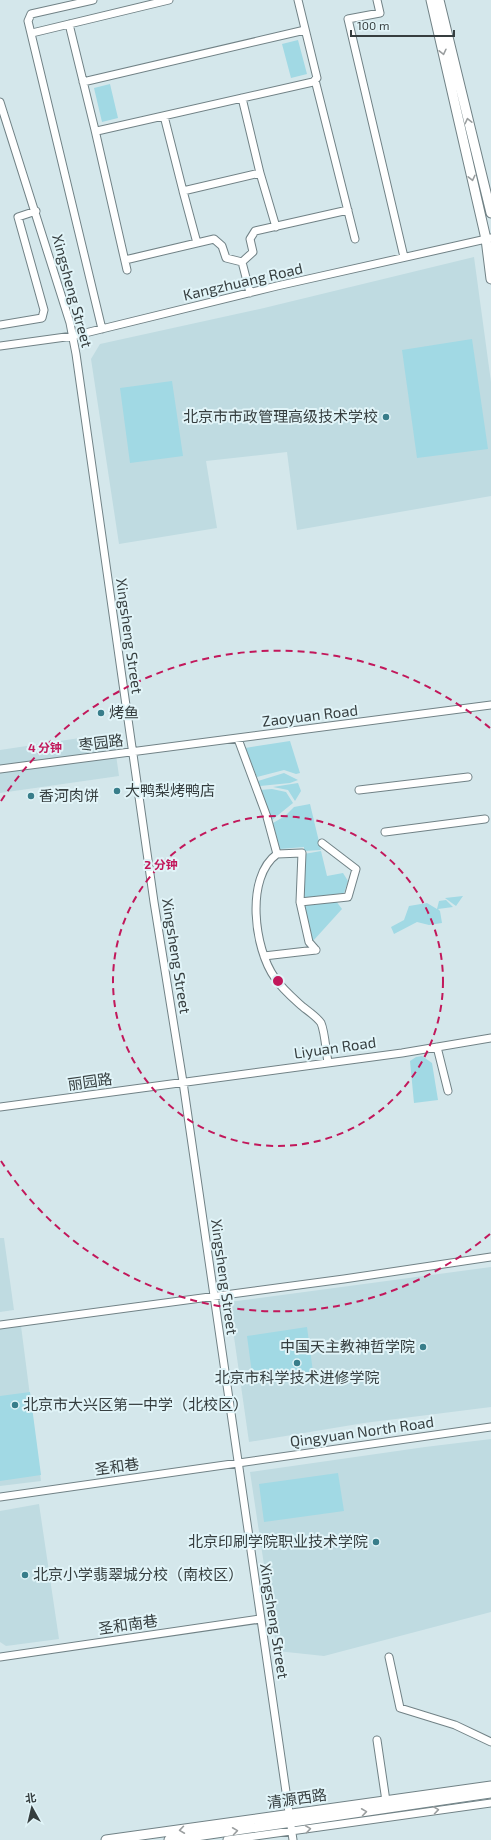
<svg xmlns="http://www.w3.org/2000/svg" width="491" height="1840" viewBox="0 0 491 1840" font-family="'Exo 2','Noto Sans SC',sans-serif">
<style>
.built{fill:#bfdbe1}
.green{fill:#a1d9e4}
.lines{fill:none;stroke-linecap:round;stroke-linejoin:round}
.minor-casing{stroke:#718286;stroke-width:9}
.major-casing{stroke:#718286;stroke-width:11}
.minor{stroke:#fff;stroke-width:7}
.major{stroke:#fff;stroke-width:9}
.oneway{stroke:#9a9e9f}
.ring{fill:none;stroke:#c2185b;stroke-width:2;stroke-dasharray:7 5}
.poi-dot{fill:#387d8a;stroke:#e1f4f8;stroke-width:1.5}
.labels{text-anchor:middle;stroke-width:4;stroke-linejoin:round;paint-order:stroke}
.street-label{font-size:15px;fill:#363e3f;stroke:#e1f4f8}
.poi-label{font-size:15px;fill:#363e3f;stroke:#e1f4f8;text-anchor:start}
.centre{fill:#c2185b;stroke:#e1f4f8;stroke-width:2}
.ring-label{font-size:12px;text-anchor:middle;font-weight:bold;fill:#c2185b;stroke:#e1f4f8;stroke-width:4;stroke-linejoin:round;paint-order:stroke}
</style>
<rect width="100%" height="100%" fill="#d4e7eb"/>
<path class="built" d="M474 257 491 382V496L297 530 287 452 206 461 217 528 119 544 91 359 100 344 264 308Z
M113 733 119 776 0 793V750Z
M0 1238H4L14 1310 0 1312Z
M491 1267V1407L364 1423 249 1442 229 1302Z
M21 1326 41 1481 0 1486V1329Z
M491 1439V1612L324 1656 277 1651 250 1472 425 1447Z
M39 1504 59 1639 6 1646 0 1642V1511Z"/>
<path class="green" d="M298 40 307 74 291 78 282 44Z
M110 84 118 118 102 122 94 88Z
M472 339 488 449 417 458 402 350Z
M172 381 183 456 130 463 120 388Z
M290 741 300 773 296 774 284 770 257 777 245 748Z
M284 773 298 780 290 783 260 786 258 781Z
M298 783 301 791 295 801 288 790 273 787Z
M272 789 286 792 293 803 272 820 260 790Z
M310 804 321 850 304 851V847L280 849 273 823 285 816 294 807Z
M321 851 327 876 343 873 348 881 344 893 302 900 304 854Z
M463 896 456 906 445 898Z
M446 900 453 907 438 909 440 911 442 923 429 925 417 922 394 934 391 927 404 920 409 906 427 903 437 909 439 901Z
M336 901 342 909 313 941 302 906Z
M422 1056 432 1063 438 1100 414 1103 410 1061 416 1057Z
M307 1327 313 1372 253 1381 247 1336Z
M30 1392 41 1475 0 1481V1396Z
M338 1473 344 1511 264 1522 259 1484Z"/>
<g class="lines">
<g class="minor-casing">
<path id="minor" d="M93 0 31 14 28 21 102 329
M377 0 380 13 348 19 404 257
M69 24 95 130 97 131 313 82 317 78 298 0
M32 33 169 0
M315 80 355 239
M83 82 305 30
M0 102 70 323 76 354 154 902 183 1082 293 1840
M164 116 183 191 260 173 242 98
M95 130 127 270
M260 173 276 227
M183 191 197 243
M125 260 214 239 222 246 226 258 242 262 253 252 250 239 255 231 348 210
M242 262 250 293
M0 325 42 318 44 310 18 217 36 211
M0 346 73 336 277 286 491 238
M238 739 267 817 277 854C245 877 254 949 275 978 282 989 293 998 303 1007 308 1011 317 1017 321 1023 325 1032 326 1052 328 1062
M0 769 491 705
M359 790 468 777
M385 832 485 819
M277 854 302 853 300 902
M316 950 309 942 300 902 348 897 356 869 322 843
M264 956 316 950
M437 1047 448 1091
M0 1107 402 1053 491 1038
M0 1325 344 1279 491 1257
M0 1497 491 1427
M0 1657 260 1619
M389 1657 400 1708 455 1725 491 1742
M377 1740 386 1801
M227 1840 491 1803"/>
</g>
<g class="major-casing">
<path id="major" d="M431 0 486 239 491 279
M439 0 491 213
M106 1840 491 1786
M169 1840 491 1793"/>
</g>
<use href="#minor" class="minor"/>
<use href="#major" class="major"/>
</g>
<defs><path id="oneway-chevron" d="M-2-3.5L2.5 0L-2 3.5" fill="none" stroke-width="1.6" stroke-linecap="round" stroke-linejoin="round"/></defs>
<g class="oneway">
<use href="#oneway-chevron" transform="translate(443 52) rotate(77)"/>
<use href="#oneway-chevron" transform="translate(468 121) rotate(-103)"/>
<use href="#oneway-chevron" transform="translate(472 178) rotate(77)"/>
<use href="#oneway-chevron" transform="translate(436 1810) rotate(-8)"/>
<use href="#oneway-chevron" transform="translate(364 1812) rotate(-8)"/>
<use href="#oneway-chevron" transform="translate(308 1829) rotate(-8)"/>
<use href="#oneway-chevron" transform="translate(182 1830) rotate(172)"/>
<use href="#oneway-chevron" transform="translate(235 1831) rotate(-8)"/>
</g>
<g class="ring">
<circle cx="278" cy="981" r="165"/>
<path d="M490 1234A330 330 0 0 1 1 1161M1 801A330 330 0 0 1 490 728"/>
</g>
<g class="poi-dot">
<circle cx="386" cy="417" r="4"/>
<circle cx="101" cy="713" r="4"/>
<circle cx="117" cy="791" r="4"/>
<circle cx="31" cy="796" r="4"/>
<circle cx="423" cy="1347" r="4"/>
<circle cx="297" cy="1363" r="4"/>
<circle cx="15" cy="1405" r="4"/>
<circle cx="376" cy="1542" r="4"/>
<circle cx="25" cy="1575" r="4"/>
</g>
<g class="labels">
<g class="street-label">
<text transform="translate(243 282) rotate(-13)" y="5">Kangzhuang Road</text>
<text transform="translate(72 291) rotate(75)" y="5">Xingsheng Street</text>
<text transform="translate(129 636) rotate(82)" y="5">Xingsheng Street</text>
<text transform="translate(310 716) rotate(-7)" y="5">Zaoyuan Road</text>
<text transform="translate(101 743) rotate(-7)" y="5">枣园路</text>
<text transform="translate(176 956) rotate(81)" y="5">Xingsheng Street</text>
<text transform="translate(335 1048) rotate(-8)" y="5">Liyuan Road</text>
<text transform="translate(90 1082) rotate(-8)" y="5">丽园路</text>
<text transform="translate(224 1277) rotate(82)" y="5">Xingsheng Street</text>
<text transform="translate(362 1432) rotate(-8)" y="5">Qingyuan North Road</text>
<text transform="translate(117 1467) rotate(-8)" y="5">圣和巷</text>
<text transform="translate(274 1621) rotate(81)" y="5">Xingsheng Street</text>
<text transform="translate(128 1625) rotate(-8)" y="5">圣和南巷</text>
<text transform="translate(297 1799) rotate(-8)" y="5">清源西路</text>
</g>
<g class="poi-label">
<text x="378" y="422" text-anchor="end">北京市市政管理高级技术学校</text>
<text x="109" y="718">烤鱼</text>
<text x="125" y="796">大鸭梨烤鸭店</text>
<text x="39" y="801">香河肉饼</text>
<text x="415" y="1352" text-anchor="end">中国天主教神哲学院</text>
<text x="297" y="1383" text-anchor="middle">北京市科学技术进修学院</text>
<text x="23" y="1410">北京市大兴区第一中学（北校区）</text>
<text x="368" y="1547" text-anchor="end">北京印刷学院职业技术学院</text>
<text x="33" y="1580">北京小学翡翠城分校（南校区）</text>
</g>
</g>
<circle cx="278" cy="981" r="6" class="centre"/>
<g class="ring-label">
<text x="45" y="752">4 分钟</text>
<text x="161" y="869">2 分钟</text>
</g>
<g transform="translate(32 1808) rotate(352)" stroke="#e1f4f8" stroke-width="3" paint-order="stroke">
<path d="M0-3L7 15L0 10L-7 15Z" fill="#363e3f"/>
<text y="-6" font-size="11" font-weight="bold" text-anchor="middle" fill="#363e3f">北</text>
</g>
<path d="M351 30v6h103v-6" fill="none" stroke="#363e3f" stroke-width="2"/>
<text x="357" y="30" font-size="12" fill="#363e3f" stroke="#e1f4f8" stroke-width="3" paint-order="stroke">100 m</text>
</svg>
